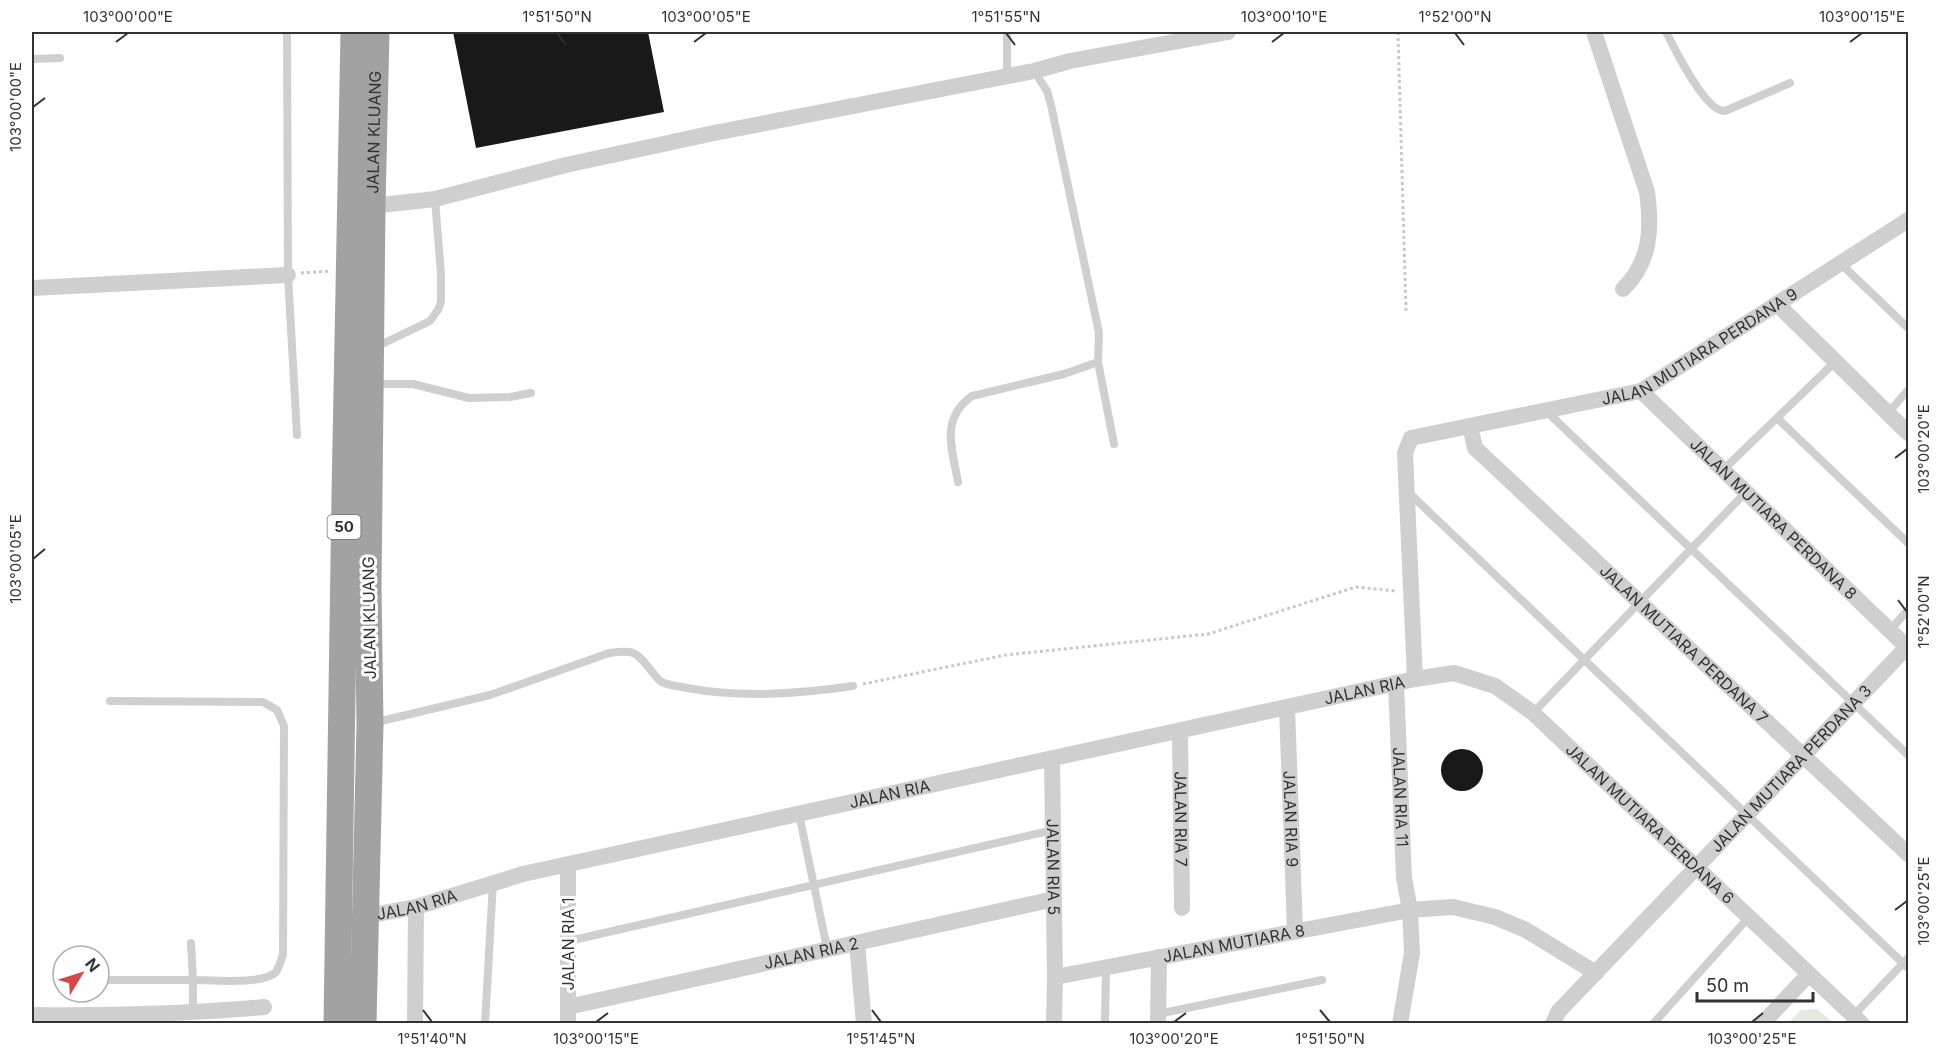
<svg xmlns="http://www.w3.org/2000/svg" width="1940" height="1055" viewBox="0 0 1940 1055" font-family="Inter,sans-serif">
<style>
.green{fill:#e4eadf}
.building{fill:#191919}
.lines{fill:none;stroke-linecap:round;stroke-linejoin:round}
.path{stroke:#c9c9c9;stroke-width:3;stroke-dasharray:3 3;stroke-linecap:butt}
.service{stroke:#cfcfcf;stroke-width:8}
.minor{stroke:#cfcfcf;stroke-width:16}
.trunk{stroke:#a2a2a2;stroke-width:27}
.ticks{fill:none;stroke:#323232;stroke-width:2}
.labels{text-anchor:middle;stroke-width:6;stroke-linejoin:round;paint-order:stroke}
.shield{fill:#fff;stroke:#707070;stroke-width:1.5}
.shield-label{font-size:15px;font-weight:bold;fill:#323232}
.street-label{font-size:16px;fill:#323232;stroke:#fff}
.neatline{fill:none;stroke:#323232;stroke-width:2}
.ticks-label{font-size:15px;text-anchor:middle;fill:#323232}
</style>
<rect width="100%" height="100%" fill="#fff"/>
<path class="green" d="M1817 1009 1834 1023H1788L1801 1010Z"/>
<path class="building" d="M453 32H648L664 112 476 148Z
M1441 770a21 21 0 1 1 42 0a21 21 0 1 1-42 0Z"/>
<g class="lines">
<path class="path" d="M1398 32 1406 311
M301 273 331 271
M863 684 1006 655 1208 634 1356 587 1397 591"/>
<path class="service" d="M287 32 288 275 297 435
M1666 32C1675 49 1705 112 1725 111L1790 83
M32 59 60 58
M1007 77V32
M1840 263 1908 328
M376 347 430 321 438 310 441 302V274L435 199
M1098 362 1114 444
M374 384H413L469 398 510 397 531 393
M1545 410 1908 755
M1888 413 1908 390
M1777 418 1908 543
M1723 470 1836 361
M958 482C952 448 940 419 972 396L1064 374 1098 362 1099 333 1051 105 1047 91 1034 71
M1407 491 1908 968
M1890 630 1908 610
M110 701 263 702 277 710 284 726 283 955C281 960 279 967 276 972 264 985 211 980 193 980L191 943
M1533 713 1746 492
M373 723 490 695 609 653C638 649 636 653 654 674 657 678 660 682 664 683 671 686 680 686 687 688 742 698 798 694 853 686
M799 814 827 948
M569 941 1053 830
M99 980H193V1013
M1158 1014 1322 980
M1853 1016 1908 958
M485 1024 493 882
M1105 1024 1106 967
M1653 1024 1749 917"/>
<g class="minor">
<path d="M1594 32 1647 192C1652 228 1651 262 1623 289"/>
<path d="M372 206 435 199 566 165 714 133 1034 71 1070 61 1228 32"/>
<path d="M32 288 288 275"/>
<path d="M1777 304 1908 433"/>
<path id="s1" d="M1641 391 1908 648"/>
<path id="s2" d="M1470 426 1475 448 1908 854"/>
<path id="s3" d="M1415 679 1405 453 1411 438 1641 391 1908 220"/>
<path id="s4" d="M1396 683 1404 878 1410 910 1412 953 1400 1024"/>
<path id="s5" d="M1287 707 1295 931"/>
<path id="s6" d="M1180 731 1182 908"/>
<path id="s7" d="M1052 759 1055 977 1054 1024"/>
<path d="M568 865V1024"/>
<path id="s8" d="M366 916 416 907 523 874 1415 679 1454 673 1495 686 1533 713 1862 1024"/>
<path d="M857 943 864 1024"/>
<path id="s9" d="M1055 977 1410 910 1453 907 1495 917 1526 930 1596 973"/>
<path id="s10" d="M568 1007 1054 899"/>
<path d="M32 1015C109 1016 186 1014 264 1007"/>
<path d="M415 1024 416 907"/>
<path d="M1158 1024 1159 957"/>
<path id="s11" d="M1553 1024 1558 1012 1907 647"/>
<path d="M1762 1024 1809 974"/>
</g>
<g class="trunk">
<path d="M337 1024 345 495 354 32"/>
<path id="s12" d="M363 1024 370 724 368 589 372 206 376 32"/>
</g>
</g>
<path class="ticks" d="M557 33 566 45M1006 33 1015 45M1455 33 1464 45M116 42 128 33M694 42 706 33M1272 42 1284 33M1850 42 1862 33M33 107 45 98M1895 458 1907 449M33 559 45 549M1898 600 1907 612M1895 910 1907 901M423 1010 432 1022M872 1010 881 1022M1320 1010 1330 1022M596 1022 608 1013M1174 1022 1186 1013M1752 1022 1763 1013"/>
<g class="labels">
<rect class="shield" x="327.5" y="515" width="33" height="24" rx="4.5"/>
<g class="shield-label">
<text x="344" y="532">50</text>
</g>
<g class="street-label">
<text dy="6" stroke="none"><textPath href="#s12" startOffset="892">JALAN KLUANG</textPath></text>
<text dy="6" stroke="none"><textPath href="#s3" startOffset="549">JALAN MUTIARA PERDANA 9</textPath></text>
<text dy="6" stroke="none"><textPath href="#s1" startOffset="184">JALAN MUTIARA PERDANA 8</textPath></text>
<text transform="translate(369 618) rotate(-91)" y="6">JALAN KLUANG</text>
<text dy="6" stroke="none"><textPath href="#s2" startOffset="309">JALAN MUTIARA PERDANA 7</textPath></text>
<text dy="6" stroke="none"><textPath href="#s8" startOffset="1024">JALAN RIA</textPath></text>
<text dy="6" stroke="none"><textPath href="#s11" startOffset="350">JALAN MUTIARA PERDANA 3</textPath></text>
<text dy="6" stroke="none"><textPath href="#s8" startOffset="538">JALAN RIA</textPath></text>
<text dy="6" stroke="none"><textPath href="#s4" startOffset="114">JALAN RIA 11</textPath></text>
<text dy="6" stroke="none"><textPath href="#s6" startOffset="88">JALAN RIA 7</textPath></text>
<text dy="6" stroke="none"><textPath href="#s5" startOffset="112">JALAN RIA 9</textPath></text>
<text dy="6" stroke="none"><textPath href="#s8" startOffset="1366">JALAN MUTIARA PERDANA 6</textPath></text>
<text dy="6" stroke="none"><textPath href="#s7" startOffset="108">JALAN RIA 5</textPath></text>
<text dy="6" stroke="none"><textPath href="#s8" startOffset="52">JALAN RIA</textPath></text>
<text dy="6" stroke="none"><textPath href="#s9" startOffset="182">JALAN MUTIARA 8</textPath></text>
<text transform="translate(568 944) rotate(-90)" y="6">JALAN RIA 1</text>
<text dy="6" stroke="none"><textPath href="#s10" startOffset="249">JALAN RIA 2</textPath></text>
</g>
</g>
<rect width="1940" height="1055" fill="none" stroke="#ffffff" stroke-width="66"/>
<g transform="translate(81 974) rotate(52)"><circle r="28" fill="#ffffff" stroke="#adadad" stroke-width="1.5"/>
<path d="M0-4.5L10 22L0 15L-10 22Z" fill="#d54849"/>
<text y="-9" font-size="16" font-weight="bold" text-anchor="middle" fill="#323232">N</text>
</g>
<path d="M1697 992v9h116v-9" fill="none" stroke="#323232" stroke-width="3"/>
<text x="1706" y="992" font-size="18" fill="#323232" stroke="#ffffff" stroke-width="4.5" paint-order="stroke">50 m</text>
<rect x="33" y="33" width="1874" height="989" class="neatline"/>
<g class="ticks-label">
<text x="128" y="22">103°00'00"E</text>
<text x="557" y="22">1°51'50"N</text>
<text x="706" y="22">103°00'05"E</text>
<text x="1006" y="22">1°51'55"N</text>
<text x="1284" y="22">103°00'10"E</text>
<text x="1455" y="22">1°52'00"N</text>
<text x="1862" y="22">103°00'15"E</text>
<text transform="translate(16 107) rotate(-90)" y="5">103°00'00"E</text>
<text transform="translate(1924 449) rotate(-90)" y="5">103°00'20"E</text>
<text transform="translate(16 559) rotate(-90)" y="5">103°00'05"E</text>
<text transform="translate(1924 612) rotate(-90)" y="5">1°52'00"N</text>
<text transform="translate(1924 901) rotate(-90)" y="5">103°00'25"E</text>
<text x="432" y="1044">1°51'40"N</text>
<text x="596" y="1044">103°00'15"E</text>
<text x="881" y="1044">1°51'45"N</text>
<text x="1174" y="1044">103°00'20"E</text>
<text x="1330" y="1044">1°51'50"N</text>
<text x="1752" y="1044">103°00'25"E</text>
</g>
</svg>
